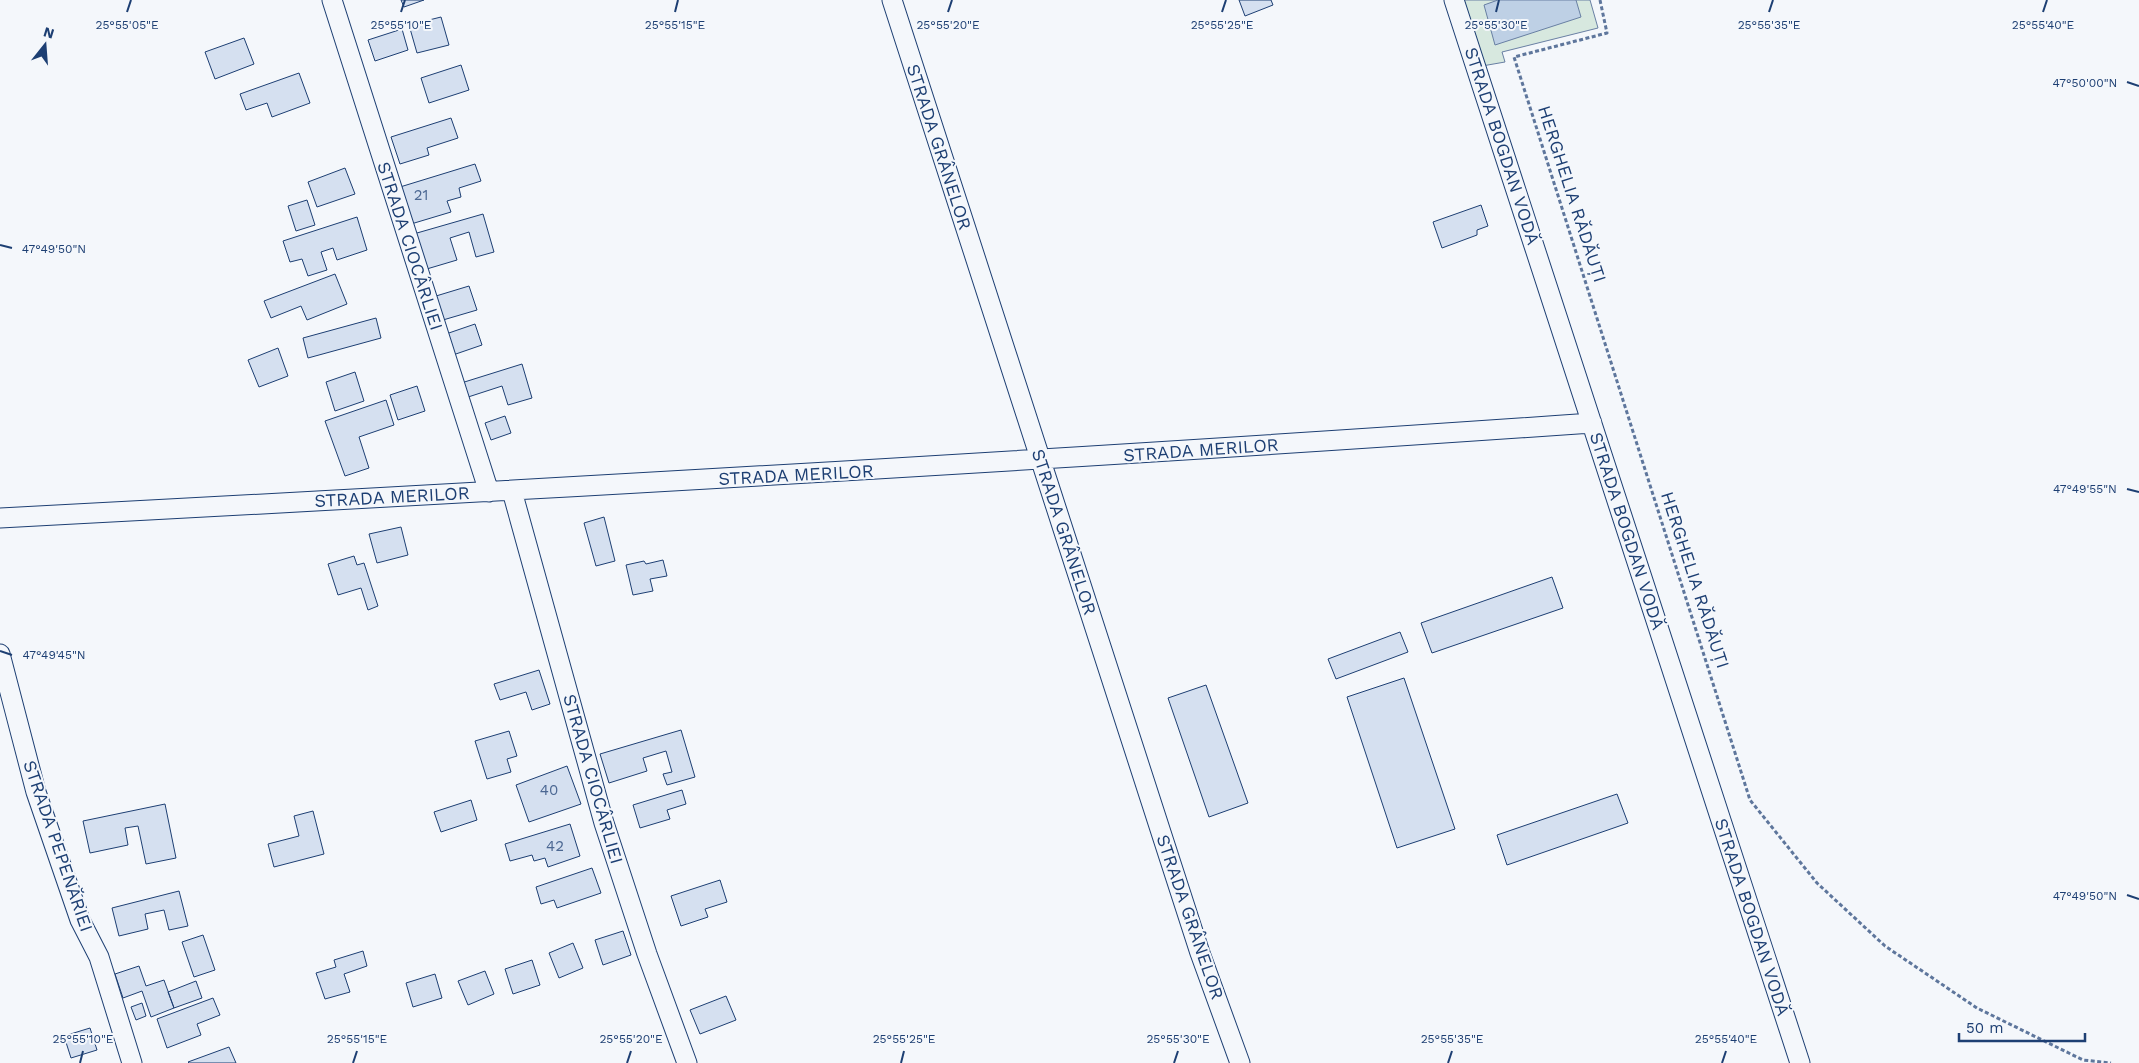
<svg xmlns="http://www.w3.org/2000/svg" width="2139" height="1063" viewBox="0 0 2139 1063" font-family="'Work Sans',sans-serif">
<style>
.green{fill:#d7e8df;stroke:#687fa3}
.water{fill:#bed0e5;stroke:#687fa3}
.building{fill:#d5e0f0;stroke:#1d3f73}
.lines{fill:none;stroke-linecap:round;stroke-linejoin:round}
.minor-casing{stroke:#1d3f73;stroke-width:21}
.path{stroke:#5e769c;stroke-width:3;stroke-dasharray:4 2.5;stroke-linecap:butt}
.minor{stroke:#f4f7fb;stroke-width:19}
.ticks{fill:none;stroke:#1d3f73;stroke-width:2}
.labels{text-anchor:middle;stroke-width:4;stroke-linejoin:round;paint-order:stroke}
.number-label{font-size:15px;fill:#4b6792}
.street-label{font-size:18px;fill:#1d3f73;stroke:#f4f7fb}
.ticks-label{font-size:12px;text-anchor:middle;fill:#1d3f73;stroke:#f4f7fb;stroke-width:4;stroke-linejoin:round;paint-order:stroke}
</style>
<rect width="100%" height="100%" fill="#f4f7fb"/>
<path class="green" d="M1460 0H1590L1598 28 1502 52 1505 62 1482 66Z"/>
<path class="water" d="M1498 0H1576L1581 17 1495 45 1484 5Z"/>
<path class="building" d="M401 0H424L404 7Z
M1239 0H1271L1273 5 1245 16Z
M441 17 449 45 417 53 409 25Z
M402 29 408 50 375 61 368 40Z
M244 38 254 64 215 79 205 52Z
M461 65 469 90 429 103 421 78Z
M299 73 310 103 272 117 267 103 246 110 240 94Z
M451 118 458 138 427 148 429 155 400 164 391 137Z
M475 164 481 181 459 188 461 197 447 201 451 212 411 224 400 187Z
M345 168 355 194 317 207 308 182Z
M307 200 315 225 296 231 288 206Z
M1481 205 1488 226 1477 230V235L1442 248 1433 222Z
M483 214 494 252 476 257 469 232 450 238 457 260 420 271 410 235Z
M357 217 367 250 337 260 333 248 321 252 327 270 308 276 302 259 290 262 283 241Z
M335 274 347 304 307 320 301 306 271 318 264 301Z
M469 286 477 310 443 320 436 296Z
M376 318 381 338 308 358 303 338Z
M475 324 482 345 450 356 443 335Z
M278 348 288 376 259 387 248 360Z
M522 364 532 398 508 405 502 386 462 399 458 384Z
M355 372 364 401 335 411 326 382Z
M417 386 425 411 398 420 390 395Z
M386 400 394 425 359 437 369 468 345 476 325 421Z
M505 416 511 433 491 440 485 423Z
M604 517 615 561 596 566 584 523Z
M401 527 408 555 377 563 369 534Z
M354 556 357 565 364 563 378 606 368 610 361 588 338 595 328 564Z
M663 560 667 576 650 579 653 591 633 595 626 565 644 561 646 564Z
M1552 577 1563 608 1432 653 1421 623Z
M1400 632 1408 652 1336 679 1328 659Z
M539 670 550 704 532 710 526 692 500 700 494 684Z
M1404 678 1455 829 1397 848 1347 697Z
M1206 685 1248 803 1209 817 1168 698Z
M681 730 695 777 667 785 663 774 672 772 666 751 643 758 647 771 609 783 600 754Z
M509 731 517 756 507 759 511 772 487 779 475 741Z
M567 766 581 804 529 822 516 785Z
M682 790 686 804 667 810 670 819 640 828 633 805Z
M1617 794 1628 823 1507 865 1497 835Z
M471 800 477 820 441 832 434 812Z
M165 804 176 858 146 864 138 826 125 828 128 845 90 853 83 821Z
M313 811 324 854 274 867 268 844 299 836 294 816Z
M570 824 580 856 548 867 545 858 534 861 532 855 510 861 505 844Z
M592 868 601 893 557 908 554 900 541 904 536 887Z
M720 880 727 902 705 909 708 917 681 926 671 896Z
M179 891 188 926 169 930 164 910 145 914 148 929 119 936 112 908Z
M623 931 631 955 603 965 595 940Z
M203 935 215 970 194 977 182 942Z
M573 943 583 968 559 978 549 953Z
M363 951 367 966 344 974 350 992 325 999 316 973 336 967 334 960Z
M532 960 540 985 513 994 505 969Z
M139 966 146 986 164 980 174 1008 151 1017 142 991 123 998 115 974Z
M485 971 494 994 468 1005 458 981Z
M435 974 442 998 413 1007 406 983Z
M196 981 202 998 174 1008 168 992Z
M726 996 736 1020 700 1034 690 1010Z
M213 998 220 1015 197 1024 201 1035 167 1048 157 1019Z
M142 1003 146 1016 136 1020 131 1007Z
M90 1028 97 1050 71 1058 64 1036Z
M229 1047 236 1063H189L188 1062Z"/>
<g class="lines">
<g class="minor-casing">
<path id="minor" d="M332 0 489 492
M892 0 1200 953 1240 1063
M1454 0 1800 1063
M512 491 604 823 647 954 687 1063
M0 518C531 490 1062 460 1592 423
M0 654 36 792 80 920 99 957 132 1063"/>
</g>
<path class="path" d="M1600 0 1607 33 1514 57 1750 800 1817 883 1885 946 1977 1008 2083 1060 2111 1063"/>
<use href="#minor" class="minor"/>
</g>
<path class="ticks" d="M127 12 131 0M401 12 405 0M675 12 678 0M948 12 952 0M1222 12 1226 0M1496 12 1499 0M1769 12 1773 0M2043 12 2047 0M2127 82 2139 86M0 245 12 248M2127 489 2139 492M0 651 12 655M2127 895 2139 899M80 1063 83 1051M353 1063 357 1051M627 1063 631 1051M901 1063 904 1051M1174 1063 1178 1051M1448 1063 1452 1051M1722 1063 1726 1051"/>
<g class="labels">
<g class="number-label">
<text x="421" y="200">21</text>
<text x="549" y="795">40</text>
<text x="555" y="851">42</text>
</g>
<g class="street-label">
<text transform="translate(1502 146) rotate(72)" y="6">STRADA BOGDAN VODĂ</text>
<text transform="translate(939 147) rotate(72)" y="6">STRADA GRÂNELOR</text>
<text transform="translate(1572 194) rotate(72)" y="6">HERGHELIA RĂDĂUȚI</text>
<text transform="translate(410 246) rotate(72)" y="6">STRADA CIOCÂRLIEI</text>
<text transform="translate(1201 450) rotate(-4)" y="6">STRADA MERILOR</text>
<text transform="translate(796 475) rotate(-3)" y="6">STRADA MERILOR</text>
<text transform="translate(392 497) rotate(-3)" y="6">STRADA MERILOR</text>
<text transform="translate(1627 531) rotate(72)" y="6">STRADA BOGDAN VODĂ</text>
<text transform="translate(1064 532) rotate(72)" y="6">STRADA GRÂNELOR</text>
<text transform="translate(1695 580) rotate(72)" y="6">HERGHELIA RĂDĂUȚI</text>
<text transform="translate(593 779) rotate(74)" y="6">STRADA CIOCÂRLIEI</text>
<text transform="translate(58 846) rotate(71)" y="6">STRADA PEPENĂRIEI</text>
<text transform="translate(1190 917) rotate(71)" y="6">STRADA GRÂNELOR</text>
<text transform="translate(1752 917) rotate(72)" y="6">STRADA BOGDAN VODĂ</text>
</g>
</g>
<g class="ticks-label">
<text x="127" y="29">25°55'05"E</text>
<text x="401" y="29">25°55'10"E</text>
<text x="675" y="29">25°55'15"E</text>
<text x="948" y="29">25°55'20"E</text>
<text x="1222" y="29">25°55'25"E</text>
<text x="1496" y="29">25°55'30"E</text>
<text x="1769" y="29">25°55'35"E</text>
<text x="2043" y="29">25°55'40"E</text>
<text x="2085" y="87">47°50'00"N</text>
<text x="54" y="253">47°49'50"N</text>
<text x="2085" y="493">47°49'55"N</text>
<text x="54" y="659">47°49'45"N</text>
<text x="2085" y="900">47°49'50"N</text>
<text x="83" y="1043">25°55'10"E</text>
<text x="357" y="1043">25°55'15"E</text>
<text x="631" y="1043">25°55'20"E</text>
<text x="904" y="1043">25°55'25"E</text>
<text x="1178" y="1043">25°55'30"E</text>
<text x="1452" y="1043">25°55'35"E</text>
<text x="1726" y="1043">25°55'40"E</text>
</g>
<g transform="translate(45 45) rotate(17)" stroke="#f4f7fb" stroke-width="4" paint-order="stroke">
<path d="M0-4L9 19L0 12L-9 19Z" fill="#1d3f73"/>
<text y="-8" font-size="14" font-weight="bold" text-anchor="middle" fill="#1d3f73">N</text>
</g>
<path d="M1959 1033v8h126v-8" fill="none" stroke="#1d3f73" stroke-width="2.5"/>
<text x="1966" y="1033" font-size="15" fill="#1d3f73" stroke="#f4f7fb" stroke-width="4" paint-order="stroke">50 m</text>
</svg>
